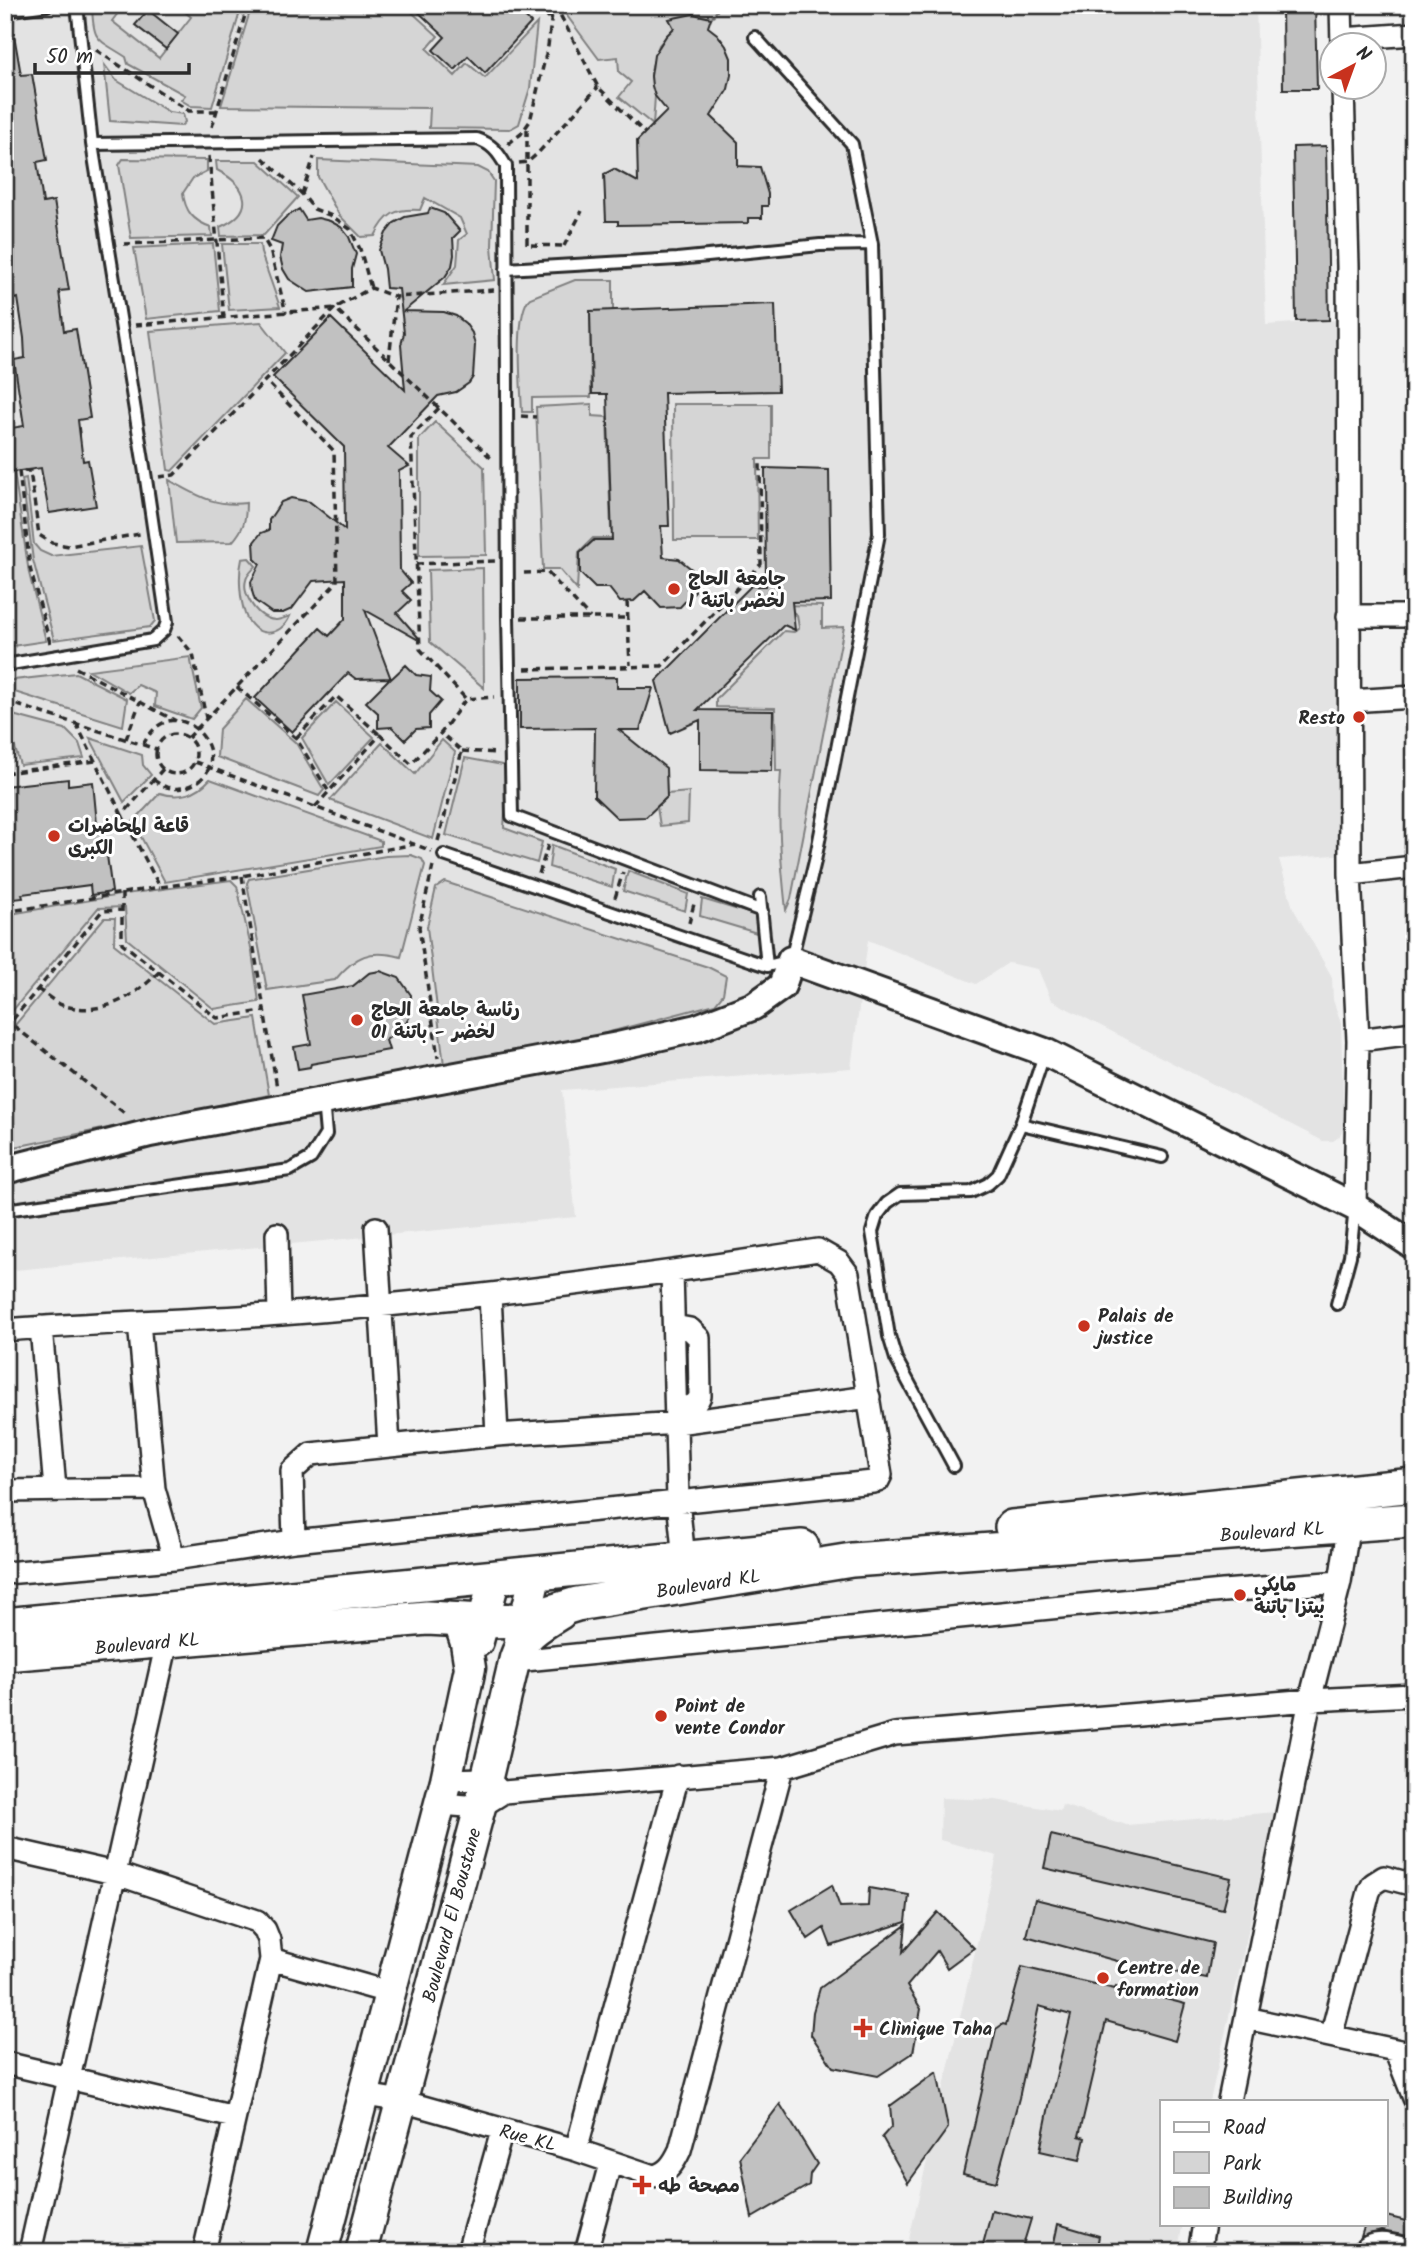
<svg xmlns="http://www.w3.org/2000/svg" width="1419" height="2257" viewBox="0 0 1419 2257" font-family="Kalam,'Playpen Sans Arabic',sans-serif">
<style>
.built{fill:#e3e3e3}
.green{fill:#d5d5d5;stroke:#808080;stroke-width:2}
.building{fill:#c1c1c1;stroke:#2b2b2b;stroke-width:2}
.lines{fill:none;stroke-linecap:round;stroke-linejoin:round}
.service-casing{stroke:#2b2b2b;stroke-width:16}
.minor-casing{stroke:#2b2b2b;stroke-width:26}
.tertiary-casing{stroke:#2b2b2b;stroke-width:32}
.secondary-casing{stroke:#2b2b2b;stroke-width:35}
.primary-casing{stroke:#2b2b2b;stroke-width:38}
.path{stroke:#2b2b2b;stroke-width:3.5;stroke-dasharray:7 5;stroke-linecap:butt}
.service{stroke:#fff;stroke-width:10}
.minor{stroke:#fff;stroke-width:21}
.tertiary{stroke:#fff;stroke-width:26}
.secondary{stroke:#fff;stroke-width:30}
.primary{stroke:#fff;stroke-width:33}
.poi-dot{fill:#c8321e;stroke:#fff;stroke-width:2.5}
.labels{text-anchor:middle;stroke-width:6;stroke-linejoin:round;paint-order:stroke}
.poi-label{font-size:19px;font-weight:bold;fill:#2b2b2b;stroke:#fff;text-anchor:start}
.street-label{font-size:19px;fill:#2b2b2b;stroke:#fff}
</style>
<rect width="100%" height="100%" fill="#f2f2f2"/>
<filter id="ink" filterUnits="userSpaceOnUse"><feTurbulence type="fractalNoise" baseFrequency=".0143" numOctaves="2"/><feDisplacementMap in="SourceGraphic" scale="14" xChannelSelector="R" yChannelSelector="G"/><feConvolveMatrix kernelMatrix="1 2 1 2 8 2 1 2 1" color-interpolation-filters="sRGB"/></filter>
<g filter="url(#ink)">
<path class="built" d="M5 5H1256L1266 325 1337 320 1348 854 1279 859 1293 908 1332 977 1333 1000 1341 1023 1344 1127 1339 1137 1333 1141H1323L1051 1000 1038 969 1008 963 976 984 868 940 851 1068 562 1090 576 1217 5 1271Z
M941 1798 996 1800 1060 1811 1062 1805 1127 1825 1275 1812 1210 2101H1162V2224H1183L1177 2252H906L997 1856 940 1840Z"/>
<path class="green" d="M92 5H124L112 21 159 58 191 17 177 5H242L212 107 191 106 181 100 185 95 128 64 126 57C97 38 93 43 92 5Z
M252 5H404L438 36 427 49 455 76 467 63 485 78 537 23 530 88 519 124 510 129 429 128 430 108 221 106Z
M559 5H711L717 11 711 18C696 13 684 14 670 20L674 28 659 45 652 66 651 76 655 96 653 125 619 97 631 82 619 72 618 57 599 59Z
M104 64 116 80 169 112 183 114 185 122 181 126 110 121Z
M123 159 207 160V171L193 178 183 193C185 211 193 221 211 227L212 236 131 238 119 165Z
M318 160 478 167 488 172 494 181 492 246 495 280 443 285 457 265 459 240 467 234 460 218 425 198 420 210C395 208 386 214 375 236L361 237 339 215 318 177Z
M216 161H258L298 197 264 235 221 236 220 227C257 211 248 186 217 170Z
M213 244 220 311 146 319 134 248Z
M222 244H260L261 253 280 307 229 310Z
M575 280H613V311H590L591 397 532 398V412H522C521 388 514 312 530 298Z
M261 322 285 353 172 471 168 470 150 331Z
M592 404V416L607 417 611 530H627V538H593L579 552 577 590 559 569H543L536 407Z
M673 404H771V459H757L758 540H674Z
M435 422 484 467 486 555 419 556V439Z
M14 472 29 573 46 641 5 647V473Z
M26 478 34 544 40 551 51 556 141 546 155 621 150 627 54 640 33 560 22 479Z
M169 480C197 495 213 507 246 503 246 520 244 529 232 542L176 543Z
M249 558 256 566C252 571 247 574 246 580 242 594 255 613 267 618 275 622 282 619 290 616 280 639 254 638 245 614 240 599 238 575 242 559Z
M483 568 484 688 430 642 428 570Z
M784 605 822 606V628L844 627 791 899 786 910C781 864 777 817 781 771H776L775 708 716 707V699L784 631 794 632 799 628 797 615Z
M190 657 201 708 192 719 155 706 156 693 138 685 129 693 89 670Z
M76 673 127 699 123 726 5 689V681Z
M246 699 296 743 324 790 319 796 217 757 219 729Z
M336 702 374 737 329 785 302 738Z
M5 713 65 729 79 743 84 758 20 765Z
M90 738 142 755 143 765 151 775 124 802Z
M442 740 455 752 433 839 330 800 382 743 415 774Z
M465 758 508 766 504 828 542 842 537 863 446 835Z
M210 779 381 841V846L165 882 133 822 160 793C179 799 197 794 210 779Z
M689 792 688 823 660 826 657 807 667 797V794Z
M552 845 615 869 612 887 549 867Z
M411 855 422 859 425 865 401 957C370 949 356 955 335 980L267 990 247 883 249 879 386 856Z
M628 871 688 894 685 911 623 891Z
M231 880 237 886 252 952 259 1002 214 1009 127 939 125 907 98 908 9 1015 5 1012V915L125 894Z
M445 882 708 967 726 976 723 994 715 1004 572 1042 444 1065 427 927 436 888Z
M702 899 755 915 757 933 700 916Z
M104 918H115L114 944 215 1024 256 1018 269 1095 5 1149V1026L11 1030Z"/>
<path class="building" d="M411 5H512L531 23 485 73 468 56 455 70 433 50 445 37Z
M1282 5H1315L1317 89H1283Z
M148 10 178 34 166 49 135 25Z
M693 14 711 18 708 27 717 34 726 46 731 58V75L728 89 711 116 738 142V166L760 167 768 194V206H762V218H748V223L618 225V221H606L604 174 614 169 638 182 637 141 667 111 655 96 652 86 651 76 654 55 666 36 674 28 669 19Z
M14 35 21 75 32 74 47 160 37 162 43 203 54 201 69 290 59 291 64 331 76 329 90 418 78 420 83 461 88 460 96 506 49 513 41 468 5 473V429L24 426 14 360 25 358 24 338 18 298 14 299 10 276 5 277V36Z
M1326 146 1329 320 1296 321 1293 147Z
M430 208 444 213 460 231 453 238 454 255 452 266 445 277 404 311 444 312 456 316 465 323 472 333 475 345 473 377 469 383 456 392 438 396 388 448 409 466 399 471 400 570 411 583 402 591 411 600 397 613 418 637 417 639 365 610 391 679 406 665 416 675 431 677 430 691 441 701 429 715V728L416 729 405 740 392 727 378 728V713L366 702 390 678 356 679 348 673 292 732 255 698 320 628 329 636 345 619V579L313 581 292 609 283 613H272L255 601 252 591 251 582 260 564 255 559 254 542 261 533 269 530V520L281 502 291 498 310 502 345 530 344 447 273 377 331 318 405 390 401 345 404 333 399 289 386 288 384 269 379 250 386 233 394 223 405 217 428 213Z
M299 209 306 220 318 218 330 221 341 227 349 237 356 254 352 269V287L309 292 289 279 283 269 280 257 282 245 271 241 277 226 286 217Z
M775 304 778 391 664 393 669 526H661L663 557 679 559 694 571 695 591 680 607 661 608 645 591 634 601 620 602 609 588H595L580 573V553L594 540H612L607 394H592L590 311Z
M765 468 829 470 831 601 792 602 795 630 784 625 697 710 773 711 772 771 700 770V720L670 733 656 681 751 586H766Z
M617 677V688H653L640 730H619L666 768 667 797 646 817 617 818 594 796 595 728 520 729V678Z
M68 779V785L93 782 97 824 105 841 112 892 91 895 90 885 22 894 23 898 5 900V786Z
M380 971 399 978 411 995 410 1016 405 1025 386 1040 389 1050 311 1064 310 1067 298 1069 294 1047 311 1044 302 995 353 986 369 973Z
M1051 1835 1231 1878 1223 1909 1044 1868Z
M832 1885 840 1907 868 1906 869 1888 909 1895 906 1922 831 1946 824 1928 808 1939 791 1910Z
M1035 1899 1213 1943 1207 1978 1117 1961 1026 1936Z
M938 1912 974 1948 947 1968 937 1951 907 1986 921 2009 913 2053 878 2076 833 2067 811 2035 813 2012 820 1988 906 1925 903 1952Z
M1022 1967 1115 1989 1116 1986 1185 2004 1175 2041 1106 2021 1079 2136 1085 2138 1080 2160 1040 2151 1049 2106 1071 2015 1039 2006 1019 2098 996 2182 963 2174 996 2029 1003 2024 1006 2025Z
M937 2072 948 2128 908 2183 882 2137 892 2126 890 2106Z
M780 2104 817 2164 810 2174 809 2185 752 2218 740 2157Z
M992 2210 1031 2219 1021 2252H981Z
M1386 2216 1414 2223V2237L1381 2231 1361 2237 1365 2224H1386Z
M1058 2224 1099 2236 1096 2252H1052Z"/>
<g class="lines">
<g class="service-casing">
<path id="service" d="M5 11 47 5
M92 144 477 139C492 144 498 152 506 166L508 617 512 816 762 911
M506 269 677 259 820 245 872 244
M5 665 153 640 164 630 167 622 146 479 92 144 77 5
M444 855 767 966 791 960 815 861 879 534 872 244 852 144 755 37
M760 897 767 966
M1021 1124 1162 1157
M5 1210 290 1170 311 1158 326 1134 323 1100
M1337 1304 1350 1256 1355 1207
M954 1466 896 1359 889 1336 872 1232 877 1216 887 1203 900 1194 971 1192 988 1184 998 1175 1021 1124 1045 1052"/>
</g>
<g class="minor-casing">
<path id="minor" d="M1341 5 1342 46
M1342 39 1414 34
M1343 88 1348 266 1350 874 1358 1040 1355 1207
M1348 616H1414
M1350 701 1414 697
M1350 874 1414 867
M1358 1040 1414 1033
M376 1228 389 1446
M277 1234 279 1314
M672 1272 678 1501 684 1559
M490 1295 497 1435
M139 1322 154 1489 174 1559
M674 1326 690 1329 699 1338 700 1396C695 1408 688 1407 676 1408
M41 1327 55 1489
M5 1330C97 1322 189 1321 281 1314 461 1301 640 1277 818 1250L839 1262 848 1274 881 1475 878 1481 873 1482 294 1541 174 1559 5 1573
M5 1491 154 1489
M294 1541 292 1471 311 1454 497 1435 677 1423 869 1397
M515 1661 1223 1591 1340 1582
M446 1780 485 1779 496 1787
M440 1804 480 1807 504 1792 782 1768 895 1734 1310 1700 1414 1695
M5 1848 114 1873 257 1921 265 1930 269 1940 271 1959 204 2252
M271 1959 391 1993
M1246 2018 1414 2054
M1331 2036 1369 1892 1373 1884 1384 1877 1414 1885
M1395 2050 1414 2098
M5 2063 234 2117
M365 2095 402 2101 576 2150 653 2176C667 2174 674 2163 680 2150L782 1768
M1229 2101 1310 1700 1340 1582 1350 1516
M576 2150 678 1776
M30 2252 167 1642
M468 2252 502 2131
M586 2252 610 2164
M1199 2252 1204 2224
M1363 2252C1375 2237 1398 2248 1414 2251"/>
</g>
<g class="tertiary-casing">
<path id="tertiary" d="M5 1170 150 1133 618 1046 697 1028 754 1006 782 986 791 960 1045 1052 1355 1207 1414 1246"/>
</g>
<g class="secondary-casing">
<path id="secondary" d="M520 1640 536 1573
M478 1641 495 1577
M322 2252 446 1780 470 1668 466 1643 458 1619
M361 2252 480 1807 515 1658C522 1636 542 1625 560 1614"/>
</g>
<g class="primary-casing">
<path id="primary" d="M1012 1527 1414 1485
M5 1625 802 1547
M5 1654 427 1618 484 1621 525 1620 577 1604 852 1560 1414 1520"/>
</g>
<path class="path" d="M535 5 552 20
M555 5 598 87 645 133
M96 50 189 111H216
M212 127 248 5
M527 129V245L565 246
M508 144 521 134 530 121 548 46 553 5
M209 156 224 318
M263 158 302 194 314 209 332 216 350 229 360 249 371 288
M519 163 528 162 538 153 598 87
M302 194 314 157
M124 244 263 238 270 250 286 313
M564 246 582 211
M135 325 335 308 371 288 396 297 494 290
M389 360 396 297
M439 408 411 437 420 649 466 699
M521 416 536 417
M159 477 174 475 335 308 492 459
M416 564 495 561
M524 573 547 572 590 618
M627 601 630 665
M521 618H628
M178 636 193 654 206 718
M50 643 30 568 19 471H30L39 535 52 543 69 546 140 534
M76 668 176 721
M525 669 662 666 761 564 760 462
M237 687 296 738 329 792
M5 701 156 749
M76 723 122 815
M156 754a20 20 0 1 1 40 0a20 20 0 1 1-40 0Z
M188 738 337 582 334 451 265 380
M296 738 336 696 380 735
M126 739 140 702
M143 745C176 679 246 764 189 786 176 791 164 788 154 780
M462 751 498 753
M5 753 9 772
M195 762 432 851
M163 769 122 815 160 887 242 876 415 844
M5 773 95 761
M315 807 380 735 411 764 441 733 466 699 494 697
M438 841 462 751 441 733
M433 866 419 927 438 1058
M539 874 548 845
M242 876 277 1088
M122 893V943L217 1018 263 1011
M615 898 623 872
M5 912 160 887
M689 923 695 900
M37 989C46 994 56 1004 65 1006 103 1016 134 997 159 972
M5 1019 127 1115
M5 1029 102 911 122 910"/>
<use href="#service" class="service"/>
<use href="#minor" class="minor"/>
<use href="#tertiary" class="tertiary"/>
<use href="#secondary" class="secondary"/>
<use href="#primary" class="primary"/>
</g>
</g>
<g class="poi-dot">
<circle cx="674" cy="589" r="7"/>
<circle cx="1359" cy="717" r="7"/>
<circle cx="54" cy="836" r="7"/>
<circle cx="357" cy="1020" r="7"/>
<circle cx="1084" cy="1326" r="7"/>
<circle cx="1240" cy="1595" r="7"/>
<circle cx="661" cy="1716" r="7"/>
<circle cx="1103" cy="1978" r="7"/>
<path d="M859.5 2017.5h7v7h7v7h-7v7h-7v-7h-7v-7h7z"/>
<path d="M638.5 2174.5h7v7h7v7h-7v7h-7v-7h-7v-7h7z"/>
</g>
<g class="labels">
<g class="poi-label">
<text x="688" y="585">جامعة الحاج<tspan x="688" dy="22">لخضر باتنة 1</tspan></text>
<text x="1345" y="724" text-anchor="end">Resto</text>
<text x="68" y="832">قاعة المحاضرات<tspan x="68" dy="22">الكبرى</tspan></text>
<text x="371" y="1016">رئاسة جامعة الحاج<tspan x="371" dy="22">لخضر - باتنة 01</tspan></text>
<text x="1098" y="1322">Palais de<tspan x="1098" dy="22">justice</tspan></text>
<text x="1254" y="1591">مايكي<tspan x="1254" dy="22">بيتزا باتنة</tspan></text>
<text x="675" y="1712">Point de<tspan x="675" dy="22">vente Condor</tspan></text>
<text x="1117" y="1974">Centre de<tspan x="1117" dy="22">formation</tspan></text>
<text x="879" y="2035">Clinique Taha</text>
<text x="658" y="2192">مصحة طه</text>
</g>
<g class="street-label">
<text transform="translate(1272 1531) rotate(-4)" y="7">Boulevard KL</text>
<text transform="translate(708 1583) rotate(-9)" y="7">Boulevard KL</text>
<text transform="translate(147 1643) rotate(-5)" y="7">Boulevard KL</text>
<text transform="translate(451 1915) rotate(-75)" y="7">Boulevard El Boustane</text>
<text transform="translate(528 2137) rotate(15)" y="7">Rue KL</text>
</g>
</g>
<rect width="1419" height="2257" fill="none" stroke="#fff" stroke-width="28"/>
<rect x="14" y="14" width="1391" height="2229" fill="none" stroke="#2b2b2b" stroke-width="2.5" filter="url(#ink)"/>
<rect x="1160" y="2100" width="228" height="126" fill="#ffffff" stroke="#aaaaaa" stroke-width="2"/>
<rect x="1174" y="2122" width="35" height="10" fill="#ffffff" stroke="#aaaaaa" stroke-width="2"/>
<text x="1223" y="2134" font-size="21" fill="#2b2b2b">Road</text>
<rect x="1174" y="2152" width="35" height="21" fill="#d5d5d5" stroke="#aaaaaa" stroke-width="2"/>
<text x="1223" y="2170" font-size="21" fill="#2b2b2b">Park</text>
<rect x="1174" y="2187" width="35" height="21" fill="#c1c1c1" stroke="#aaaaaa" stroke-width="2"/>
<text x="1223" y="2204" font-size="21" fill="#2b2b2b">Building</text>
<g transform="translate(1353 66) rotate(41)"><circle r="33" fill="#ffffff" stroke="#aaaaaa" stroke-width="2"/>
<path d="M0-5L12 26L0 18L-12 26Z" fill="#c8321e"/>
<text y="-10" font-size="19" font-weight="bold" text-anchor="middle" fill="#2b2b2b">N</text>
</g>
<path d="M35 63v10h154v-10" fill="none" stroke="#2b2b2b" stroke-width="3.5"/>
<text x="46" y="63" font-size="21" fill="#2b2b2b" stroke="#ffffff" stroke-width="5" paint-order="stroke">50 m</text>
</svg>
